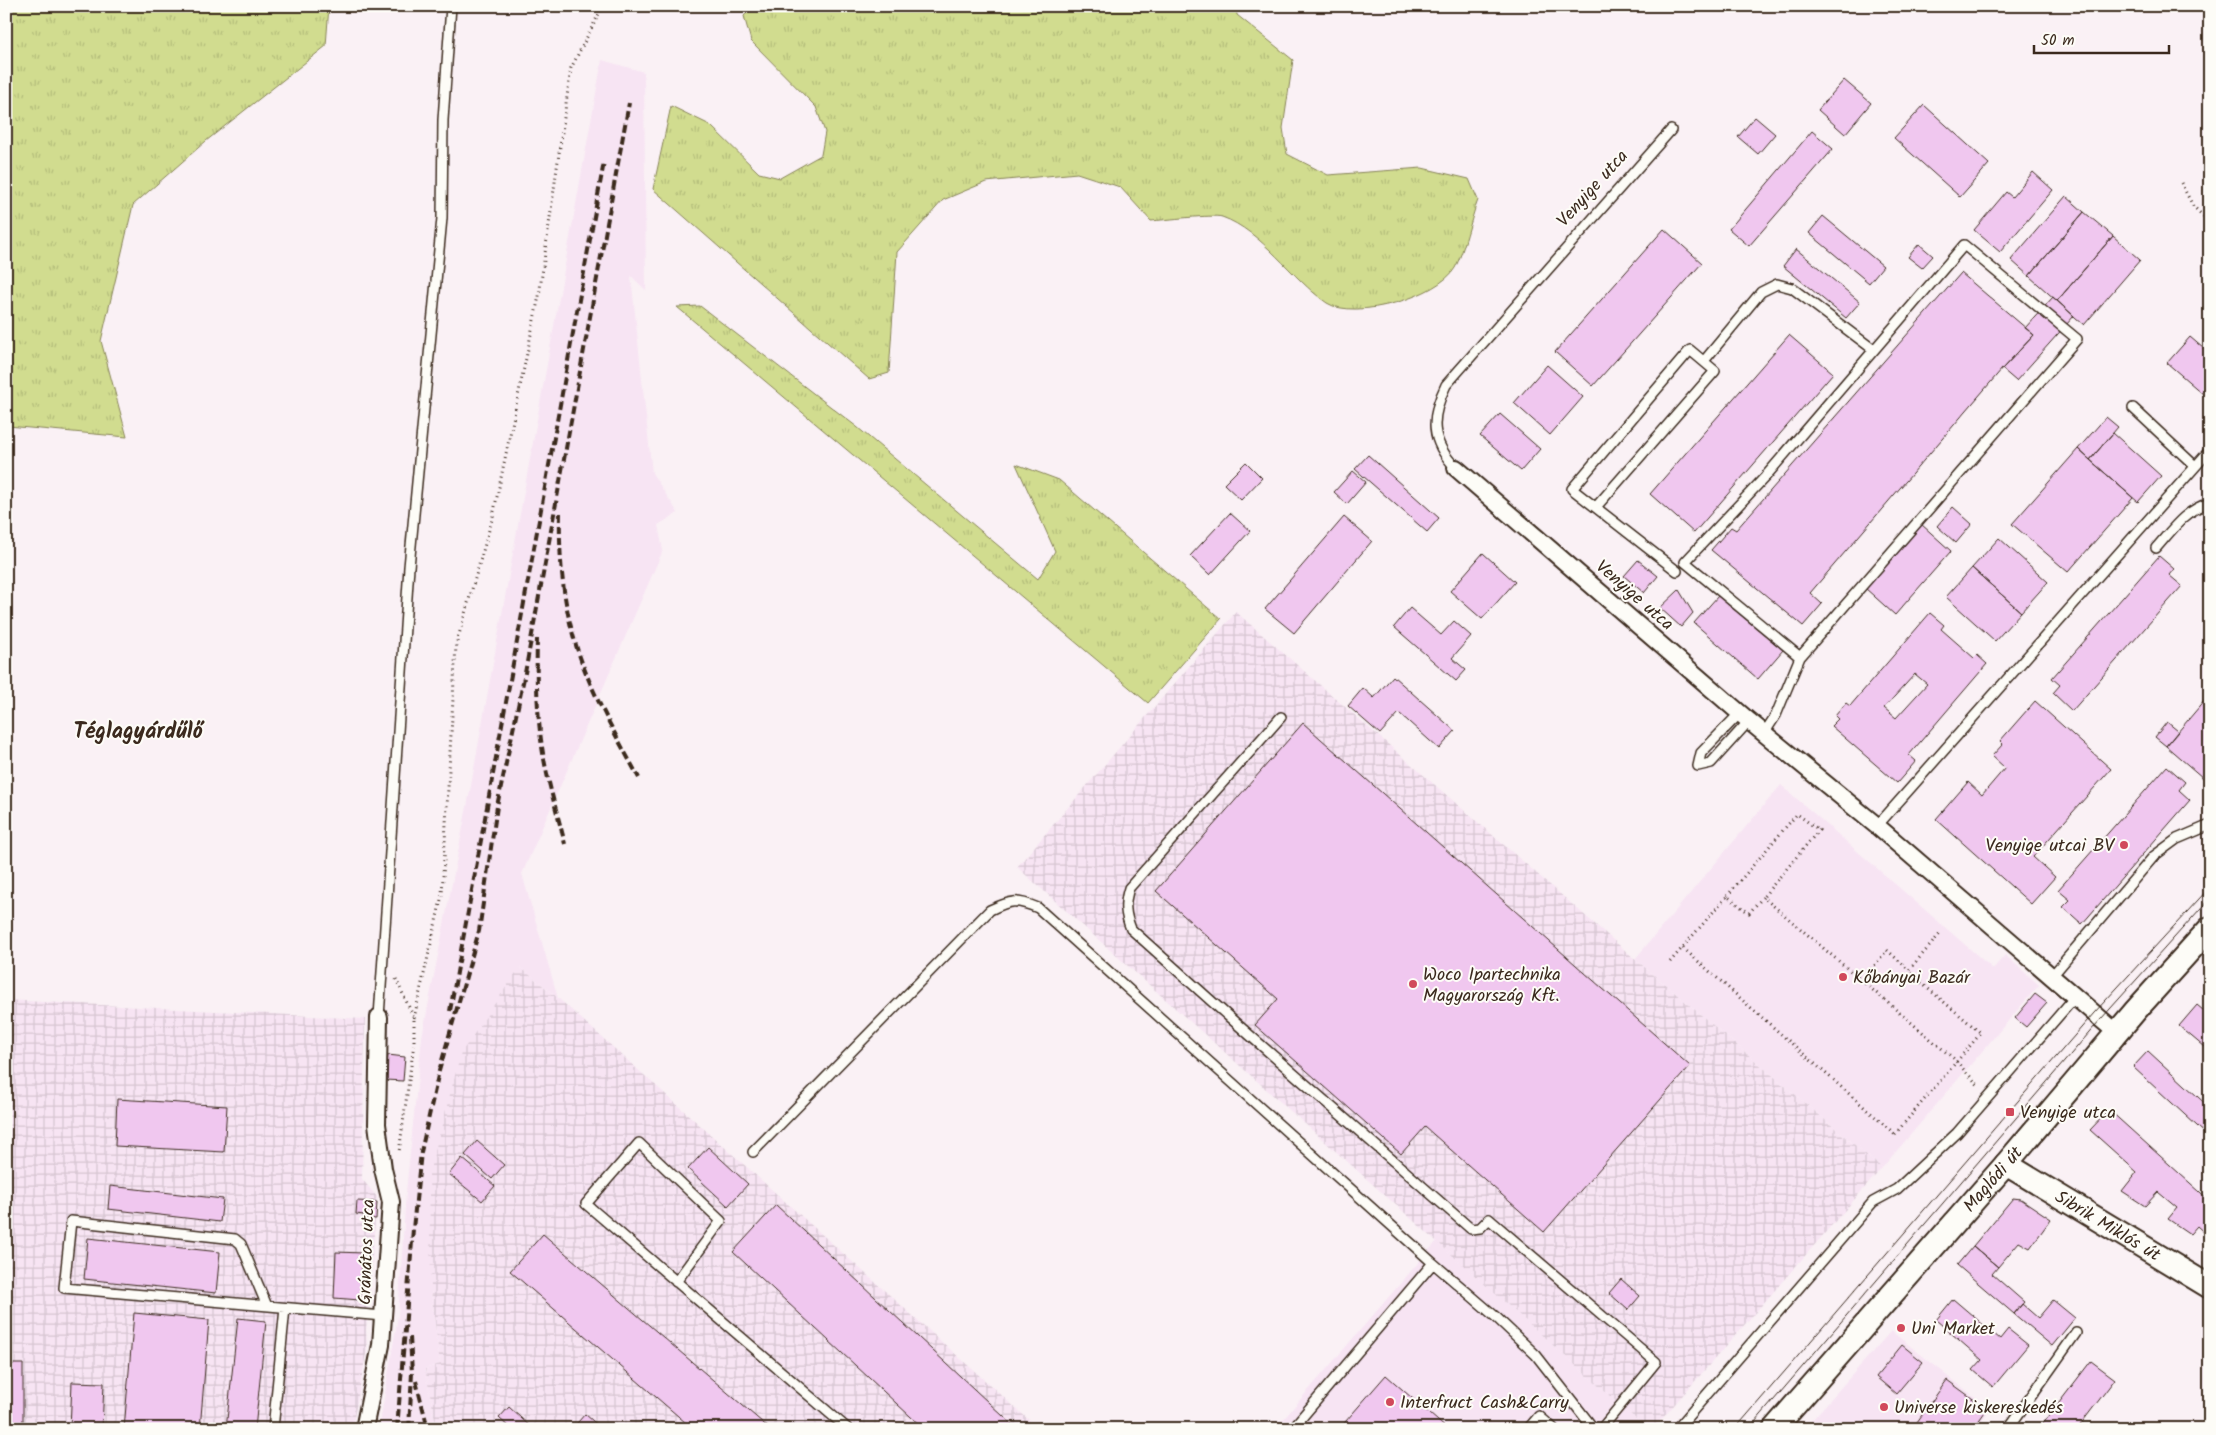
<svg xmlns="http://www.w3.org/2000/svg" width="2216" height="1435" viewBox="0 0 2216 1435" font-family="Kalam,sans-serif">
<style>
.built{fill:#f7e4f3}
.industrial{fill:url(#industrial-grid)}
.grass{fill:url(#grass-tufts);stroke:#868356}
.building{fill:#f0c7ef;stroke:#3b2a1e;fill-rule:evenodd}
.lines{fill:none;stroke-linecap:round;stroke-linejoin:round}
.lane-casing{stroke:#3b2a1e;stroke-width:12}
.street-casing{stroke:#3b2a1e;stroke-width:20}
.secondary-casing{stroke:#3b2a1e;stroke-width:26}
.path{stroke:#3b2a1e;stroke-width:3;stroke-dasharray:1 4;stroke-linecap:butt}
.lane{stroke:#fdfcf7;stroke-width:9}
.street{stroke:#fdfcf7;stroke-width:16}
.secondary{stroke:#fdfcf7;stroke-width:22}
.tram{stroke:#3b2a1e;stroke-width:1}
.rail{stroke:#3b2a1e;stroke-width:4;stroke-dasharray:8 4;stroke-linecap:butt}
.poi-dot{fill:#d1495b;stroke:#fdfcf7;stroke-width:2}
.labels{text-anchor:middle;stroke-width:4;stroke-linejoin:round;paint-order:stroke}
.street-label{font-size:18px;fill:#3b2a1e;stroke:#fdfcf7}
.poi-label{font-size:18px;fill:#3b2a1e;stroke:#fdfcf7;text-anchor:start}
.district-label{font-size:22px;font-weight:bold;fill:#3b2a1e;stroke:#fdfcf7}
</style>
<defs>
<pattern id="industrial-grid" width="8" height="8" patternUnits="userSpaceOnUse" patternTransform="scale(1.25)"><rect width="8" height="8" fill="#f7e4f3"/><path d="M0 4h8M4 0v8" fill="none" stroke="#d5c4d0"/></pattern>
<pattern id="grass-tufts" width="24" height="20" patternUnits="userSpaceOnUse" patternTransform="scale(1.25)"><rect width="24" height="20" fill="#d1dc8f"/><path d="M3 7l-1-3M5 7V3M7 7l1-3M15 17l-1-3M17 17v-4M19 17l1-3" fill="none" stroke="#b4bd7b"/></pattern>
</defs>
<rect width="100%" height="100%" fill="#faf1f5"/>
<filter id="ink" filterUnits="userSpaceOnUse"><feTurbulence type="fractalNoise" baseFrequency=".02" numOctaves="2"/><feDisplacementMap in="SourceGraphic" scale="10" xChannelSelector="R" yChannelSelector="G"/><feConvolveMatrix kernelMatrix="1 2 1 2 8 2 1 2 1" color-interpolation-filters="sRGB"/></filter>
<g filter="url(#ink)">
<path class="built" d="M602 60 644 72 646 290 631 276 652 473 678 513 658 525 663 550 522 874 558 998 520 967 431 1290 440 1364 425 1369 437 1429H379L398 1316 406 1192 422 1037 470 791Z
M1781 785 1993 969 2005 955 2039 985 1882 1168 1635 959Z
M1437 1241 1647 1429H1275Z
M1891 1331 1990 1409 1977 1429 1805 1428Z"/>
<path class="industrial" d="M1236 612 1635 959 1882 1168 1653 1429H1647L1017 867Z
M520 967 558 998 1039 1429H437L425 1369 440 1364 431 1290 429 1173 461 1053Z
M6 1000 365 1019 362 1179 377 1197 366 1330 367 1349 352 1429H6Z"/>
<path class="grass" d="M6 6H329L326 46 206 141 133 205 101 341 127 437 8 426 6 424Z
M753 6H1236L1237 15 1293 60 1283 128 1287 154 1328 175 1422 168 1469 179 1478 200C1471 218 1464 252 1455 268 1439 296 1355 321 1327 303 1292 279 1262 231 1222 217 1213 214 1164 220 1151 221L1120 187 1077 173 986 182 943 200 897 252 889 373 869 379 653 189 671 106 710 125 759 173 780 178 821 155 825 132 816 107 751 41 744 16Z
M700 306 857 427 1038 579 1055 551 1016 464 1059 480 1221 619 1148 703 677 307Z"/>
<path class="building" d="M1844 80 1871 103 1845 134 1818 110Z
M1924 105 1989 164 1960 197 1894 138Z
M1755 117 1775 134 1758 154 1738 137Z
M1812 131 1833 149 1749 246 1729 229Z
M2033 172 2053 190 2000 252 1974 230 2006 192 2012 197Z
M2066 196 2084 212 2029 276 2011 260Z
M2084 212 2113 236 2057 301 2029 276Z
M1823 216 1883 266 1869 283 1809 233Z
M1664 229 1702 263 1593 386 1555 352Z
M2113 236 2140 260 2084 325 2057 301Z
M1919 244 1933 256 1922 268 1908 257Z
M1796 249 1860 302 1846 318 1783 266Z
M1961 273 2034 335 2002 369 1810 593 1822 604 1803 626 1711 550 1731 527 1736 530Z
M2053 297 2074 316 2016 381 2002 369 2034 335 2025 328Z
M1789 335 1833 373 1694 533 1650 494Z
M2190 337 2210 354V400L2167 363Z
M1547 365 1583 397 1550 435 1514 403Z
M1500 414 1540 449 1521 471 1480 436Z
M2106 417 2118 427 2090 460 2078 449Z
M2113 433 2161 476 2138 502 2090 460Z
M2078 449 2133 498 2068 572 2012 524Z
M1368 455 1439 518 1427 532 1355 469Z
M1246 462 1262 478 1241 500 1224 484Z
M1353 471 1366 482 1347 504 1334 492Z
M1953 507 1972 524 1956 543 1937 526Z
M1230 513 1250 531 1210 575 1190 556Z
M1344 517 1372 541 1294 633 1265 609Z
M1921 524 1951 551 1895 615 1865 588Z
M1999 538 2048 582 2021 612 1972 568Z
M1483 553 1515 582 1482 619 1450 591Z
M2159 556 2174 569 2169 575 2182 586 2072 711 2053 693 2060 685 2052 678Z
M1638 560 1658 576 1644 593 1624 576Z
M1972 568 2021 612 1995 641 1946 597Z
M1679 590 1693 613 1681 627 1660 608Z
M1718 596 1783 650 1758 679 1694 623Z
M1410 608 1441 635 1454 621 1471 636 1452 658 1466 670 1456 681 1394 627Z
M1930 613 1944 625 1941 629 1974 658 1977 655 1987 664 1909 755 1916 761 1897 783 1831 726 1838 719 1835 716 1846 703 1850 706ZM1915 674 1927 684 1896 718 1884 708Z
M1393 676 1455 731 1439 749 1399 713 1380 734 1348 706 1363 688 1374 698Z
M2205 700 2210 704V784L2166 746Z
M2035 701 2111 769 2033 857 2055 877 2031 904 1936 819 1968 782 1982 795 2005 768 1992 756 2003 744 2000 741Z
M2167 722 2178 731 2166 746 2155 737Z
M1303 723 1690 1066 1544 1232 1425 1127 1401 1154 1255 1025 1278 999 1156 891Z
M2167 766 2185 782 2179 790 2190 800 2082 924 2063 907 2070 900 2058 890Z
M2035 994 2047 1003 2026 1027 2015 1018Z
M2197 1005 2210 1016V1052L2179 1026Z
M2148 1051 2210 1108V1138L2133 1067Z
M388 1055 405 1057 403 1081 385 1080Z
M117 1099 227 1106 224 1152 115 1146Z
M2109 1110 2210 1201 2208 1236 2197 1226 2190 1234 2168 1219 2177 1208 2158 1192 2145 1206 2122 1191 2137 1172 2090 1130Z
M477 1141 504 1165 492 1179 465 1155Z
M708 1147 748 1184 728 1206 688 1169Z
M462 1158 495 1186 482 1201 449 1174Z
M110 1186 223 1199 220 1222 108 1209Z
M2013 1198 2021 1199 2051 1219 2030 1248 2019 1242 1998 1267 1973 1246Z
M357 1201 377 1202 376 1219 364 1218V1215L356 1214Z
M776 1205 1017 1429H924L733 1252Z
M543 1234 770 1429H693L510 1271Z
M88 1238 220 1252 216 1293 84 1279Z
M1973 1246 1998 1267 1992 1274 2024 1302 2014 1314 1957 1265Z
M336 1252 363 1253 360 1300 334 1298Z
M1621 1279 1640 1296 1628 1310 1609 1293Z
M1953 1299 2000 1339 2008 1329 2028 1345 1993 1387 1973 1370 1982 1360 1936 1320Z
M2053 1300 2075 1318 2052 1346 2014 1314 2022 1304 2038 1318Z
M134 1313 209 1320 200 1429H124Z
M238 1318 266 1321 255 1429H226Z
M1902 1345 1923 1362 1896 1394 1876 1377Z
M2091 1361 2115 1379 2077 1429H2039Z
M6 1364H23V1429H6Z
M1386 1375 1447 1429H1339Z
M1947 1380 1987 1409 1973 1429H1912Z
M72 1382 104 1383 102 1429H70Z
M509 1407 533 1429H511L499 1418Z
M585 1414 602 1429H572Z"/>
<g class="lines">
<g class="lane-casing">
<path id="lane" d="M1704 361 1761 292 1777 284 1792 288 1874 350
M2133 408 2195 466
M1456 468C1430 441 1430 418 1446 385L1671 130
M1596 507 1715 371 1690 350 1572 489 1677 571
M2156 548C2172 530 2186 509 2210 503
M1740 713 1701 753 1698 766 1711 763 1749 721
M1281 717 1129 888C1124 904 1125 914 1131 929L1237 1024 1471 1229 1480 1228 1489 1219 1656 1362 1601 1429
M1765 732 1776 715 1800 657 2077 339 1964 245 1765 477 1685 562 1800 657
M1877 826 2210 450
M2052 976 2154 856 2177 839 2210 825
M379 1017 409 567 442 218 443 120 451 6
M753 1152 990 910C1011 900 1016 899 1038 908L1433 1263 1497 1318 1536 1355 1594 1429
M676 1282 721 1221 639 1143 586 1204 848 1429
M267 1306 244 1251 241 1244 235 1239 71 1221 64 1288 383 1316
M273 1429 285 1308
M1292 1429 1433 1263
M1528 1429 1539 1416 1554 1429
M1677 1429 1873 1202 1897 1189 1957 1133 2075 997
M2008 1429 2076 1333"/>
</g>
<g class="street-casing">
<path id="street" d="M1456 468 1749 721 1877 826 2117 1033
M364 1429 381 1345 391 1202 383 1169 377 1124 379 1017"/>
</g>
<g class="secondary-casing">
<g id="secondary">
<path id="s1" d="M2006 1164 2210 1287"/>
<path id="s2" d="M1774 1429 2006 1164 2136 1010 2210 928"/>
</g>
</g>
<path class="path" d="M2181 183 2193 206 2203 216H2210
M1727 896 1797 814 1819 830 1763 897
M1683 948 1897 1136
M1670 962 1727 896 1749 913 1763 897 1953 1058 1980 1087
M396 979 414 1018V1044L399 1152
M1862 981 1887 950 1909 970 1940 934
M414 1018 442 895 456 645 493 516 539 296 571 68 603 6
M1895 1134 1981 1033 1913 976 1909 970"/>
<use href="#lane" class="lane"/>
<use href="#street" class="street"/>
<use href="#secondary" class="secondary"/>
<path class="tram" d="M1735 1429 2094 1013 2210 887
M1749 1429 2101 1019 2210 898"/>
<path class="rail" d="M560 513C559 551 562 591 571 627 584 681 613 730 639 778
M537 639C536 682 537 727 546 769 551 794 559 819 565 844
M450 1011 604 162
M416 1381 428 1429
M397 1429 413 1229 421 1152 439 1071 479 931 497 806 525 673 629 103
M409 1429 412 1373 410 1337"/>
</g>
</g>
<g class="poi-dot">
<circle cx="2124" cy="845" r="5"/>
<circle cx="1843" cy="977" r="5"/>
<circle cx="1413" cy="984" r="5"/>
<rect x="2005" y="1107" width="10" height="10" rx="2.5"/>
<circle cx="1901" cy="1328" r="5"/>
<circle cx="1390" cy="1402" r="5"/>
<circle cx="1884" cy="1407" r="5"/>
</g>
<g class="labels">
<g class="street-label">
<text transform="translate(1592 188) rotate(-48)" y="6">Venyige utca</text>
<text transform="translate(1635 595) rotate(41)" y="6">Venyige utca</text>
<text dy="6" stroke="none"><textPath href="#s2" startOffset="332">Maglódi út</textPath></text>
<text dy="6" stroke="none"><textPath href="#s1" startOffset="119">Sibrik Miklós út</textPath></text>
<text transform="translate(366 1252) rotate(-88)" y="6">Gránátos utca</text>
</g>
<g class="poi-label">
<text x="2114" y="851" text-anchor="end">Venyige utcai BV</text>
<text x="1423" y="980">Woco Ipartechnika<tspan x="1423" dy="21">Magyarország Kft.</tspan></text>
<text x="1853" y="983">Kőbányai Bazár</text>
<text x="2020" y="1118">Venyige utca</text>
<text x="1911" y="1334">Uni Market</text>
<text x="1400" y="1408">Interfruct Cash&amp;Carry</text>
<text x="1894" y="1413">Universe kiskereskedés</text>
</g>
<g class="district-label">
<text x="138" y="738">Téglagyárdűlő</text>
</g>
</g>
<rect width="2216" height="1435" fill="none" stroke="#fdfcf7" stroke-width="25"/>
<rect x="12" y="12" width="2191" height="1410" fill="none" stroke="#3b2a1e" stroke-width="2" filter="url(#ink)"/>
<path d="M2034 45v8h135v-8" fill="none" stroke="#3b2a1e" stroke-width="2.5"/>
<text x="2041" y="45" font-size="15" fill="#3b2a1e" stroke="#fdfcf7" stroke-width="4" paint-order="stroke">50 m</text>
</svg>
